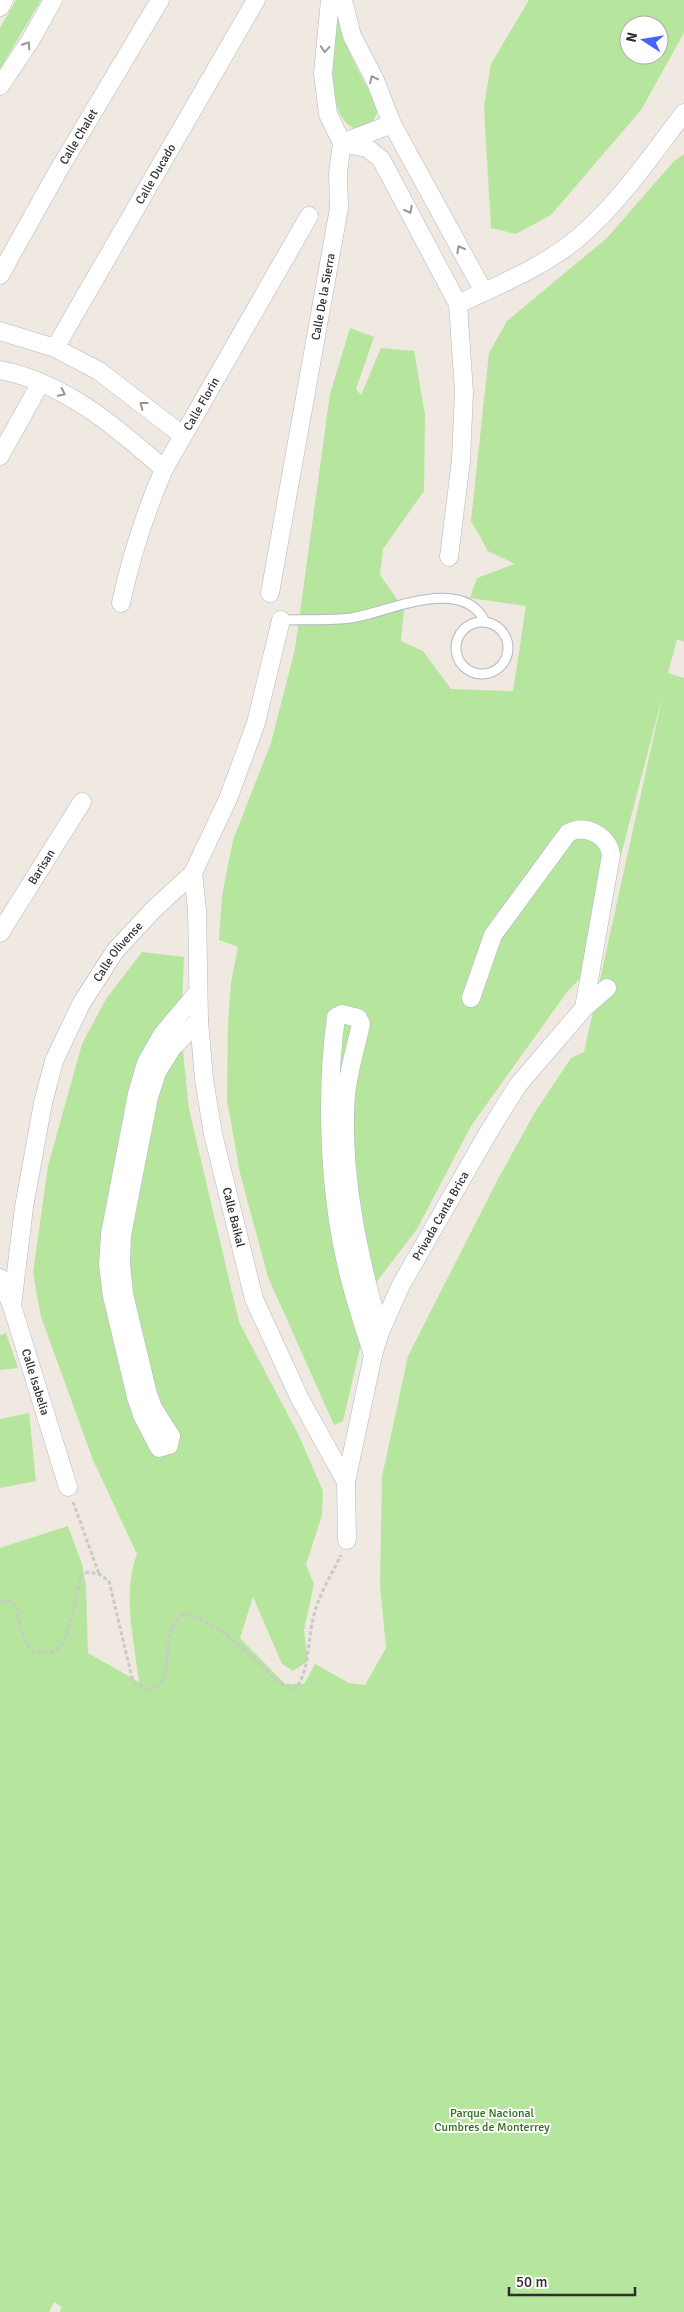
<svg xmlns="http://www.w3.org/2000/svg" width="684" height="2312" viewBox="0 0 684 2312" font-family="Signika,sans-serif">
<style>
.green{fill:#b6e59e;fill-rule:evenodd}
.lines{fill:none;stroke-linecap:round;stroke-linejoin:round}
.service-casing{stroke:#b4b7c1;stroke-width:11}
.minor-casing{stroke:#b4b7c1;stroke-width:19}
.path{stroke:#c9c9c9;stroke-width:3;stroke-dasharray:4 2.5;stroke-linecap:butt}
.service{stroke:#fff;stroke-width:9}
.minor{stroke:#fff;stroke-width:18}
.oneway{stroke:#969696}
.labels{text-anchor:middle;stroke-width:4;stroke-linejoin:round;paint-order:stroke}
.street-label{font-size:12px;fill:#2e2e2e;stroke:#fff}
.park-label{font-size:12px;fill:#2c6e1b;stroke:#fff}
</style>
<rect width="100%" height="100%" fill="#efe9e1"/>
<path class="green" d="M16 0H41L0 69V28Z
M335 0C341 23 346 47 357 68 364 83 373 94 378 111L371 125C366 127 357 131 353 128 321 111 333 30 335 0Z
M529 0H684V33L641 110 551 215 516 234 491 228 484 107 491 64ZM629 25H659V55H629Z
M684 154V642L677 639 668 673 684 678V2312H60L62 2307 54 2302 49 2312H0V1548L68 1526 82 1564 86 1585 88 1653 139 1682C134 1639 122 1595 137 1554L93 1460 41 1317 33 1273 48 1166 82 1044 106 999 142 952 184 957 181 1032 189 1109 239 1322 298 1434 323 1491 322 1515 306 1565 314 1584 304 1630 308 1661 293 1671 282 1664 253 1597 240 1638 285 1684H304L315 1664 349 1683 365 1685 386 1648 380 1585 382 1477 408 1356 497 1181 535 1112 571 1058 584 1052 663 694 592 966 567 992 471 1126 417 1229 375 1284 343 1421 334 1425 268 1277 240 1173 227 1100 228 1024 231 983 238 947 219 940 222 896 233 840 271 743 295 649 330 394 350 328 374 337 356 389 361 395 381 348 414 351 425 415 424 491 383 549 380 575 404 609 401 641 423 651 451 689 513 691 526 606 470 598 477 578 515 564 488 551 471 521 489 353 507 321 607 238 675 160Z
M6 1333 18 1368 0 1370V1335Z
M29 1413 36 1481 0 1488V1419Z"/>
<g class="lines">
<g class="service-casing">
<path id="service" d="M281 620C304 619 328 621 351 618 386 613 463 574 485 622
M456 648a26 26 0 1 1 52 0a26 26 0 1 1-52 0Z"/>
</g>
<g class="minor-casing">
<g id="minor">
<path d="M343 0 352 36 375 80 392 124 484 292"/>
<path d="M0 7 4 0"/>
<path d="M0 86 30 41 53 0"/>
<path d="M342 143 367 148 381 159 458 304 464 392 461 460 449 557"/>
<path d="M342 143 392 124"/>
<path id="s1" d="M0 275 58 171 160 0"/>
<path d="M458 304C499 285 543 267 578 238 620 202 651 156 684 113"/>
<path d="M0 331 55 348 99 371 182 435"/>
<path id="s2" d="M55 348 256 0"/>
<path d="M0 370C64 382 116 427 164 469"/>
<path d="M0 456 40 384"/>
<path id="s3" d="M270 593 339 208 338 173 342 143 328 114 323 74 330 0"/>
<path id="s4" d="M121 603C131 556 145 513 164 469L309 216"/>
<path id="s5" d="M193 873 197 910 199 1020 204 1079 213 1134 254 1299 299 1397 346 1482 347 1540"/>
<path id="s6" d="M0 933 82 802"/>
<path d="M198 992 162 1035 146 1063 137 1094 110 1234 108 1264 112 1296 136 1397 142 1415 159 1448 169 1445 171 1436 153 1408 148 1394 124 1294 121 1264 122 1235 149 1097 157 1072 172 1048 199 1020"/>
<path d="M471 998 493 935 568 833C585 823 609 836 611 855L584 1008"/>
<path id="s7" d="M0 1278 12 1306 68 1487"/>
<path id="s8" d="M12 1306 24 1207 43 1103 54 1061 81 1004 115 951 153 910 193 873 228 799 256 723 281 620"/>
<path d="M373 1355C365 1330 356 1304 350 1279 329 1199 325 1098 336 1017L342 1014 358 1018 361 1024C356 1047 348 1072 346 1095 340 1173 359 1258 380 1332"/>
<path id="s9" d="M346 1482 373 1355 380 1332 401 1285 488 1133 518 1085 584 1008 607 988"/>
</g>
</g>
<path class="path" d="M73 1502 99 1574
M0 1602 7 1600 16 1606 21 1630 30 1650C37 1652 48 1655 56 1650 70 1640 76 1593 81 1576L88 1572 99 1574 109 1581 133 1682 148 1690 160 1685C175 1660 158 1634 184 1614 212 1618 241 1647 261 1665 270 1674 282 1688 296 1688 311 1667 307 1639 314 1615 319 1594 332 1574 341 1555"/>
<use href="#service" class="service"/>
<use href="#minor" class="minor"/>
</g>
<defs><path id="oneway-chevron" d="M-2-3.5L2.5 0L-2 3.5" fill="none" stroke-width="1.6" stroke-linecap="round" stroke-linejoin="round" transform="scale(1.25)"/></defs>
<g class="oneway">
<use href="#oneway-chevron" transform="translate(27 45) rotate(-57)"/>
<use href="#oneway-chevron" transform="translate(325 49) rotate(94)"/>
<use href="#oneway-chevron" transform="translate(373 79) rotate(-115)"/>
<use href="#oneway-chevron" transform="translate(409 210) rotate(62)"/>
<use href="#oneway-chevron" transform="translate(460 249) rotate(-119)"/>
<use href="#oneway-chevron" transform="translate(62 393) rotate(26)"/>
<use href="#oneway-chevron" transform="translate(143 405) rotate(-143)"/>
</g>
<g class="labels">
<g class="street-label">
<text dy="4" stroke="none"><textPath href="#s1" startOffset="159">Calle Chalet</textPath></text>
<text dy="4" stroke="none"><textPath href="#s2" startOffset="201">Calle Ducado</textPath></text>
<text dy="4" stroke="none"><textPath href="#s3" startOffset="301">Calle De la Sierra</textPath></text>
<text dy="4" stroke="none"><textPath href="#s4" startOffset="216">Calle Florin</textPath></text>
<text dy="4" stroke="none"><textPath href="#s6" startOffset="78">Barisan</textPath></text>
<text dy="4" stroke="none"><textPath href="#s8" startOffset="376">Calle Olivense</textPath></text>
<text dy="4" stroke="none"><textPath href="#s9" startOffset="285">Privada Canta Brica</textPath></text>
<text dy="4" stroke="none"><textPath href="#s5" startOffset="348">Calle Baikal</textPath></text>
<text dy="4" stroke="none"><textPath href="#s7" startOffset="110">Calle Isabelia</textPath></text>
</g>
<g class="park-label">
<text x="492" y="2117">Parque Nacional<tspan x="492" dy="14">Cumbres de Monterrey</tspan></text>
</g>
</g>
<g transform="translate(644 40) rotate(282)"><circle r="24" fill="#ffffff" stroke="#ababab"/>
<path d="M0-4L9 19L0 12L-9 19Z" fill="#4264fb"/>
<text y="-8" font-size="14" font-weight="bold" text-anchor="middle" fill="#2e2e2e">N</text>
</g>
<path d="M509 2287v8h126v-8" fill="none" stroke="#2e2e2e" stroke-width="2.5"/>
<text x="516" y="2287" font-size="15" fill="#2e2e2e" stroke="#ffffff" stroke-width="4" paint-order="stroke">50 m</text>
</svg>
